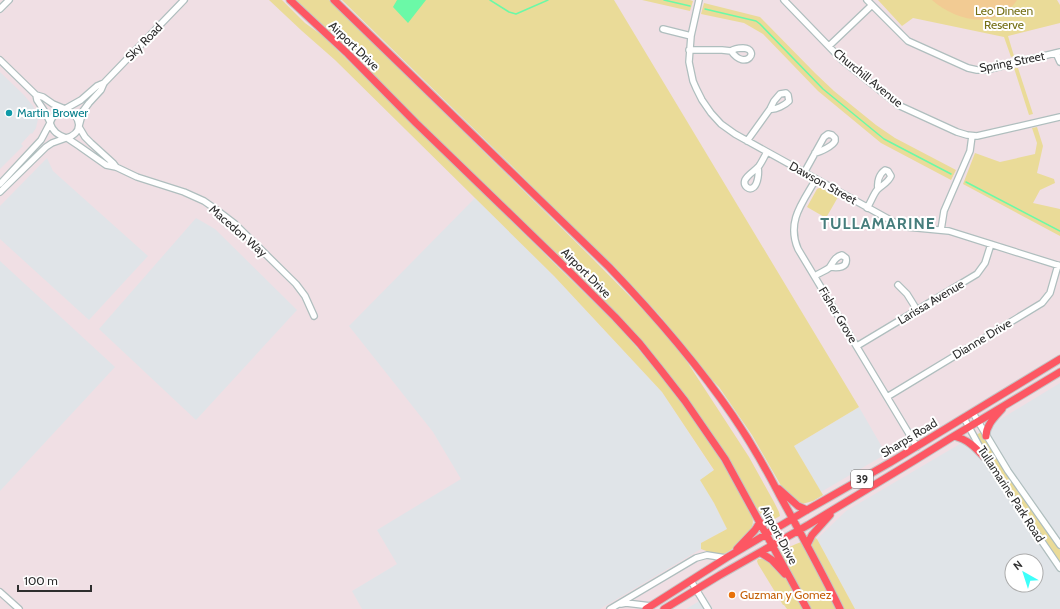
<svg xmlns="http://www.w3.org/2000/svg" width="1060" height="609" viewBox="0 0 1060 609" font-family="Cabin,sans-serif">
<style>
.industrial{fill:#e0e4e8;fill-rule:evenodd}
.green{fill:#eadb98}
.pitch{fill:#f2cb93}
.water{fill:#6bf9a7}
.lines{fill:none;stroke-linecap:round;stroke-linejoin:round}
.stream{stroke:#6bf9a7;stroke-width:1.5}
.minor-casing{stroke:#afbebe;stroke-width:8}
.major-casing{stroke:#c4c4c4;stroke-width:9}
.minor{stroke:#fff;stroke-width:5.5}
.major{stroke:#fd5763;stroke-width:7}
.culture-dot{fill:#0f9aa8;stroke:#fff;stroke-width:1.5}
.food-dot{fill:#e8710a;stroke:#fff;stroke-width:1.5}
.labels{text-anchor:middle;stroke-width:4;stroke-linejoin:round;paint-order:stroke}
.shield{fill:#fff;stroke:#6d6d6d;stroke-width:1}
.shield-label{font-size:11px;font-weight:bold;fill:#2e2e2e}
.park-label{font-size:12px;fill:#746f15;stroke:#fff}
.street-label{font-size:12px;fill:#2e2e2e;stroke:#fff}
.culture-label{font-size:12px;fill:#0d838f;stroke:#fff;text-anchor:start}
.food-label{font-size:12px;fill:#c56008;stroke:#fff;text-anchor:start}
.district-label{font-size:16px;font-weight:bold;letter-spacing:1px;fill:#467d7c;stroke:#fff}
</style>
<rect width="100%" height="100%" fill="#f0dfe4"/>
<path class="industrial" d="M0 72 24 95 33 106 38 119 36 128 32 134 31 133 21 144 23 146 0 169Z
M47 158 53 171 148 256 89 320 0 239V206Z
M475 198 554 276 662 392 714 471 701 480 714 503 727 529 701 543V549L600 609H362L352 591 397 564 377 530 461 479 433 432 349 326Z
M196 218 215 229 297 310 196 420 99 329Z
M0 261 115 367 0 491Z
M1060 383V609H855L817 539 846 511 958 445ZM1012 561H1036V585H1012Z
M859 407 886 454 821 492 794 446Z
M706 597 713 609H686Z"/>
<path class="green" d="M269 0H282L305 23 323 36 621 329C645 357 669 385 691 414 713 445 732 479 751 513 752 517 754 521 752 526 751 534 731 552 723 554 716 556 707 551 701 549V543L727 529 714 503 700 480 714 470 662 392 554 276 335 60 302 31Z
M294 0H329L589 255 656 323 682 354 749 457 774 502 779 512 780 516 771 521 761 514 755 506 664 370Z
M342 0H614L859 407 794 446 823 495 813 501 802 504 794 500 783 489 752 435 719 387 705 373 661 317 614 266 559 214 511 165Z
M642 0H690L693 1 690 11Z
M878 0H1057L1060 5V23L1008 36 1014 56 1011 57 1004 37 913 18 902 26Z
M704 3 760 17 815 73 834 91 876 125 895 138 956 170 951 180 881 143 818 91 763 34 744 23 701 14Z
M1014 68H1018L1033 114 1029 115Z
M1037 127 1043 146 1037 173 1054 179 1055 183 1040 190 1033 203 1060 209V236L963 184 975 153 1000 162 1035 154 1037 143 1032 128Z
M821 187 838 197 826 218 807 207 817 189Z
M981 432 1005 470 1060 550V563L998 474 975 436Z
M814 537 817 539 855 609H787L784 605H783L758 564 757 561 758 559H763L796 544Z"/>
<path class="pitch" d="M932 0H1017C996 31 956 21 932 0Z"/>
<path class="water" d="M397 0H426L408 23 393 7Z"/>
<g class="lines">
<path class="stream" d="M490 0 509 12 516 14 548 0
M664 0 690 6
M705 9 756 21 760 24 823 89 884 139 951 174
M966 182 1060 231"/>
<g class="minor-casing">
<path id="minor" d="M699 0 691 36 689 62 693 81 696 88 702 100 711 113 721 124 735 134 892 221 900 225 907 227 949 231 1060 266
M784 0 843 61 898 105 957 132 967 135 977 136 1060 117
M867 0 908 41 968 68 977 70H986L1060 52
M0 9 9 0
M663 29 691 36
M829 46 872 5
M689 50H722L731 51C735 48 739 48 743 48 761 49 746 72 731 51
M1056 53 1060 62
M0 60 36 95 37 100 45 112 50 122
M36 95 43 97 53 104 65 109
M65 109C81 115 85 133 66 138 58 135 53 132 50 123 52 116 57 111 65 109Z
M65 109 81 100 97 86 104 83
M79 126 83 111 89 103 101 90 104 83 184 0
M79 127 85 137 91 143 113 163 116 167
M67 138 79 146 106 165 116 167 137 177 184 192 204 201 214 208 235 224 296 284 305 296 314 316
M747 141 770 109 774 101 780 94 786 93 788 95 789 101C785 105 776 110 770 109
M758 168C759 173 758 183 754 187 749 191 743 186 745 180 748 174 755 171 759 166 762 162 764 157 767 152
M804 173 824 137 828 134 832 135 835 138C835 139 835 140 835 141 833 146 820 152 815 153
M816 179C803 202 786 221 798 249L917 447
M0 184 41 140 50 123
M0 192 46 147 52 143 66 138
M867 208C871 202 873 195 877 190 882 185 888 183 891 176L888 171 885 170C879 174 877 182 878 189
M941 230 944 211 970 151 972 136
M815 276C819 273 825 271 829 268 833 263 834 257 842 255L846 258C848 268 838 268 830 267
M898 285 907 294 917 310
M857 346 977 274 985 263 991 244
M887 397 1042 303 1050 293 1058 265
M973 413 1008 471 1060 545
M964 418 989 464 1060 568
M691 581 708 609
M0 592 19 609
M621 604 626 603 651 606
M610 609 696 558 707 555 726 558"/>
</g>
<g class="major-casing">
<path id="major" d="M290 0 348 54 416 123 569 271 615 317 640 344 660 369 685 401 725 459 807 609
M334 0 609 267C654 314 696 362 733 416 750 441 765 467 779 494 800 532 821 570 840 609
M954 436C968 440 974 446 984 457
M986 436C986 425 995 417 1002 409
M779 489 798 506 807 510
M807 545 812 535 830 515
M737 549 755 530 760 522
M761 553 772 560 785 574
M646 609 726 558 807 510 891 462 1060 359
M664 609 720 575 808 525 912 462 954 436 1060 372"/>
</g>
<use href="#minor" class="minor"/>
<use href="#major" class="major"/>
</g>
<circle class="culture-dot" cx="9" cy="113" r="4"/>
<circle class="food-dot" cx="732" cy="595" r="4"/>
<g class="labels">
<rect class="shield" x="851" y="470" width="22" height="18" rx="3"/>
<g class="shield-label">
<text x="862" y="483">39</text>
</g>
<g class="park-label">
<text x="1004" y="15">Leo Dineen<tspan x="1004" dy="14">Reserve</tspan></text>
</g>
<g class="street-label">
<text transform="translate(144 42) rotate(-46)" y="4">Sky Road</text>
<text transform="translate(354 46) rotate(44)" y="4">Airport Drive</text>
<text transform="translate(1012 62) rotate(-11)" y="4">Spring Street</text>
<text transform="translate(868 78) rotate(39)" y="4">Churchill Avenue</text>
<text transform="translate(823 183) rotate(29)" y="4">Dawson Street</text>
<text transform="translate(238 231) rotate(41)" y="4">Macedon Way</text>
<text transform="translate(586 273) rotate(45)" y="4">Airport Drive</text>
<text transform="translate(931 302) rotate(-31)" y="4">Larissa Avenue</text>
<text transform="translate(838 315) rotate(59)" y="4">Fisher Grove</text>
<text transform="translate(982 339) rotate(-31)" y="4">Dianne Drive</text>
<text transform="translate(909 438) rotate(-31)" y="4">Sharps Road</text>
<text transform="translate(1011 494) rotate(57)" y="4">Tullamarine Park Road</text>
<text transform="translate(779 535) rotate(62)" y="4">Airport Drive</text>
</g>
<g class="culture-label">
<text x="17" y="117">Martin Brower</text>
</g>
<g class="food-label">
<text x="740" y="599">Guzman y Gomez</text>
</g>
<g class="district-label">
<text x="878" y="229">TULLAMARINE</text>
</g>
</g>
<g transform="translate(1024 573) rotate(321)"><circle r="19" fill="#ffffff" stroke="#ababab"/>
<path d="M0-3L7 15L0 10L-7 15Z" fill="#3dfffa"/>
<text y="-6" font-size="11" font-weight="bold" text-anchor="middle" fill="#2e2e2e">N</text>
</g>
<path d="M18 585v6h73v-6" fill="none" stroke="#2e2e2e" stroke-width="2"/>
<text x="24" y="585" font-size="12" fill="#2e2e2e" stroke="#ffffff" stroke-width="3" paint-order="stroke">100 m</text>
</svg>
